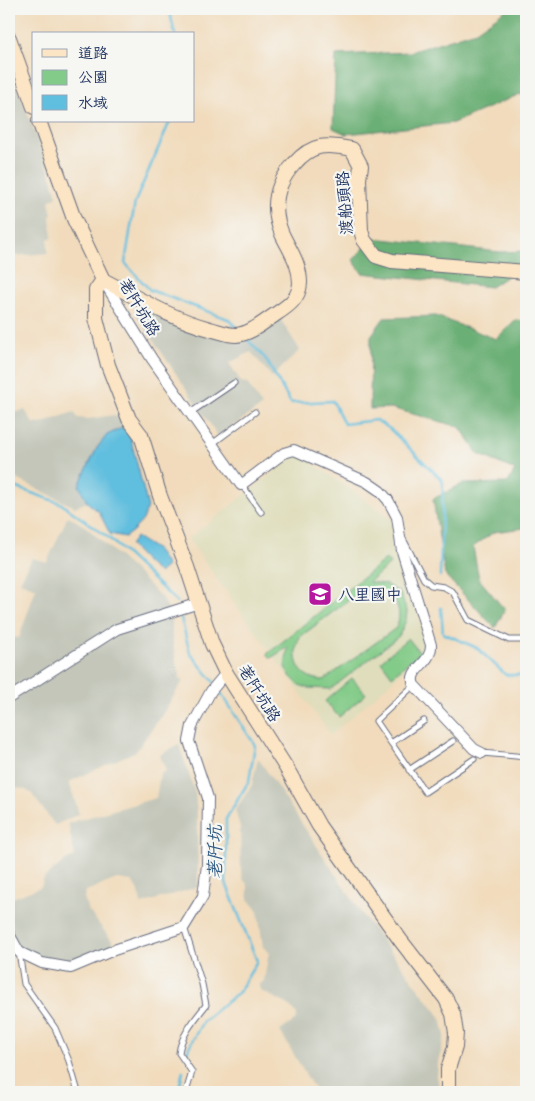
<svg xmlns="http://www.w3.org/2000/svg" width="535" height="1101" viewBox="0 0 535 1101" font-family="'Balsamiq Sans','LXGW WenKai TC',sans-serif">
<style>
.built{fill:#dfddbb}
.industrial{fill:#c3c6b9}
.green{fill:#83cb88;stroke:#4f7d73;fill-rule:evenodd}
.forest{fill:#6aaf74;stroke:#426f69}
.water{fill:#60bede;stroke:#3e769e}
.lines{fill:none;stroke-linecap:round;stroke-linejoin:round}
.stream{stroke:#60bede;stroke-width:2.5}
.lane-casing{stroke:#666b7f;stroke-width:7}
.street-casing{stroke:#666b7f;stroke-width:12}
.secondary-casing{stroke:#666b7f;stroke-width:16}
.lane{stroke:#fff;stroke-width:5}
.street{stroke:#fff;stroke-width:10}
.secondary{stroke:#fce5c4;stroke-width:14}
.labels{text-anchor:middle;stroke-width:4.5;stroke-linejoin:round;paint-order:stroke}
.street-label{font-size:16px;fill:#1b2f5e;stroke:#f6f6f2}
.poi-label{font-size:16px;fill:#1b2f5e;stroke:#f6f6f2;text-anchor:start}
.water-label{font-size:18px;font-style:italic;fill:#305a84;stroke:#f6f6f2}
</style>
<rect width="100%" height="100%" fill="#f6f6f2"/>
<filter id="ink" filterUnits="userSpaceOnUse"><feTurbulence type="fractalNoise" baseFrequency=".02" numOctaves="2"/><feDisplacementMap in="SourceGraphic" scale="10" xChannelSelector="R" yChannelSelector="G"/><feConvolveMatrix kernelMatrix="1 2 1 2 8 2 1 2 1" color-interpolation-filters="sRGB"/></filter>
<filter id="wash" filterUnits="userSpaceOnUse"><feTurbulence type="fractalNoise" baseFrequency=".0096" numOctaves="4" result="noise"/><feDisplacementMap in="SourceGraphic" scale="20" xChannelSelector="R" yChannelSelector="G"/><feGaussianBlur stdDeviation="1.12" result="paint"/><feColorMatrix in="noise" values="0 0 0 0 0 0 0 0 0 0 0 0 0 0 0 0 0 1.4 0 .05"/><feComposite in="paint" operator="in"/></filter>
<g filter="url(#wash)">
<rect width="100%" height="100%" fill="#f1dbbc"/>
<path class="built" d="M298 453 391 518 428 649 331 735 188 539Z"/>
<path class="industrial" d="M9 66 49 170 57 196 49 201 52 215 50 216 52 238 48 239V253L13 256 9 241Z
M146 307 227 340 279 317 300 350 272 377 251 352 229 363 241 382 247 383 262 406 218 436 135 313Z
M25 410 33 423 40 424 74 412 78 418 88 419 114 415 122 419 124 427 107 435 79 485 87 502 75 507 9 475V414Z
M68 516 86 527 132 568 162 598 172 615V636L176 661 180 678 183 681 162 715 136 751 69 782 79 814 55 825 31 793 24 789 9 787V637L19 638 36 588 20 582 32 558 47 562Z
M179 744 195 793 197 812 198 887 141 904 139 892 132 881 117 879 86 891 84 898 88 910 117 947 67 968 42 966 28 962 9 950V898L10 899 41 887 44 878 63 862 75 857 68 823 156 798 160 774 166 771 160 755Z
M258 758 362 914 441 1018 445 1036 438 1063 437 1076 440 1092H316L280 1031 296 1020 297 1014 289 1005 261 991 259 985 264 981 269 952 263 947 258 911 248 899V885L243 879 241 872 240 827 235 810 252 785Z"/>
<path class="green" d="M386 559 390 564 369 582 385 584 400 593 407 611 406 620 399 636 331 689 308 688 299 685 291 677 285 667 288 647 271 658 267 654ZM372 588C392 591 405 608 396 628L324 680C298 680 290 657 300 637L362 590Z
M408 638 420 653 392 676 381 661Z
M352 678 366 694 339 717 325 701Z"/>
<path class="forest" d="M507 9H526V97L520 94 453 123 346 134 333 128 336 55 410 52 476 31Z
M373 238 500 252 526 251V267L522 266 491 287 362 273 353 260Z
M436 316 496 339 515 320 526 321V530L524 528 494 532 473 547 479 579 505 610 495 628 445 575 433 499 462 484 508 483 515 470 478 454 460 427 391 408 370 409 371 336 384 318Z"/>
<path class="water" d="M124 427 130 435 148 507 143 520 133 531 125 537 110 534 99 512 87 502 79 485 97 448 107 435Z
M136 537 157 550 167 566 159 573 146 562 130 545Z"/>
<g class="lines">
<path class="stream" d="M169 9 175 34
M194 72V77
M170 121 135 202 125 263 150 290 228 319 239 330
M246 338 265 358 291 403 333 401 344 424 376 420 390 429 443 481 440 576
M9 485 60 503 109 538 177 602
M441 608 443 633 477 648 506 675H526
M181 618 190 653 214 682
M187 1053 189 1047 203 1021 239 992 257 961 226 883V819L249 781 255 745 217 687
M178 1092 183 1071"/>
</g>
</g>
<g filter="url(#ink)">
<g class="lines">
<g class="lane-casing">
<path id="lane" d="M190 413 234 383
M212 444 255 412
M242 485 261 512
M403 539 424 579 431 585 444 587 453 592 468 620 509 640H526
M414 685 376 721 425 792 474 759
M391 743 424 721
M482 753 526 757
M409 770 453 741
M184 927 202 984 206 1005C195 1019 181 1035 179 1053L192 1072 186 1092
M19 952 24 984 55 1028 69 1061 78 1092"/>
</g>
<g class="street-casing">
<path id="street" d="M103 280 152 359 241 485 284 453 294 450 367 482 380 491 388 500 397 517 402 551 431 645C432 664 407 669 414 685L474 749 482 753
M9 698 117 629 199 603
M9 934 19 952 42 963 71 968 114 950 184 927 203 896 207 865 208 798 189 741 192 726 211 691 226 673"/>
</g>
<g class="secondary-casing">
<path id="secondary" d="M9 38 34 107
M39 121 74 219 103 280 96 290V318L108 365 129 419 141 435 160 496 187 567 212 644 226 673 287 769 319 826 401 941 446 999 453 1014 456 1033 455 1047 448 1069V1092
M103 280C138 298 172 319 210 329 218 331 227 335 236 335 250 334 264 322 276 314 288 306 299 299 300 283 300 264 290 251 282 234 271 208 275 185 294 164 312 143 326 144 352 149L361 166 359 179 361 231 364 240 376 256 392 261 526 272"/>
</g>
<use href="#lane" class="lane"/>
<use href="#street" class="street"/>
<use href="#secondary" class="secondary"/>
</g>
</g>
<defs>
<g id="school-square" transform="scale(1.25)"><rect x="-9" y="-9" width="18" height="18" rx="4" fill="#b5179e" stroke="#f6f6f2"/><path d="M0-5L7-2L0 1L-7-2ZM-4 1L0 2.5L4 1V4Q0 6-4 4Z" fill="#fff"/></g>
</defs>
<g fill-rule="evenodd">
<use href="#school-square" x="320" y="594"/>
</g>
<g class="labels">
<g class="street-label">
<text transform="translate(344 203) rotate(-94)" y="6">渡船頭路</text>
<text transform="translate(140 307) rotate(59)" y="6">荖阡坑路</text>
<text transform="translate(260 693) rotate(58)" y="6">荖阡坑路</text>
</g>
<g class="poi-label">
<text x="338" y="600">八里國中</text>
</g>
<g class="water-label">
<text transform="translate(215 852) rotate(-90)" y="6">荖阡坑</text>
</g>
</g>
<rect width="535" height="1101" fill="none" stroke="#f6f6f2" stroke-width="30"/>
<rect x="32" y="32" width="162" height="90" fill="#f6f6f2" stroke="#9ea6b7"/>
<rect x="42" y="49" width="25" height="8" fill="#fce5c4" stroke="#9ea6b7"/>
<text x="78" y="58" font-size="15" fill="#1b2f5e">道路</text>
<rect x="42" y="70" width="25" height="15" fill="#83cb88" stroke="#9ea6b7"/>
<text x="78" y="82" font-size="15" fill="#1b2f5e">公園</text>
<rect x="42" y="95" width="25" height="15" fill="#60bede" stroke="#9ea6b7"/>
<text x="78" y="108" font-size="15" fill="#1b2f5e">水域</text>
</svg>
